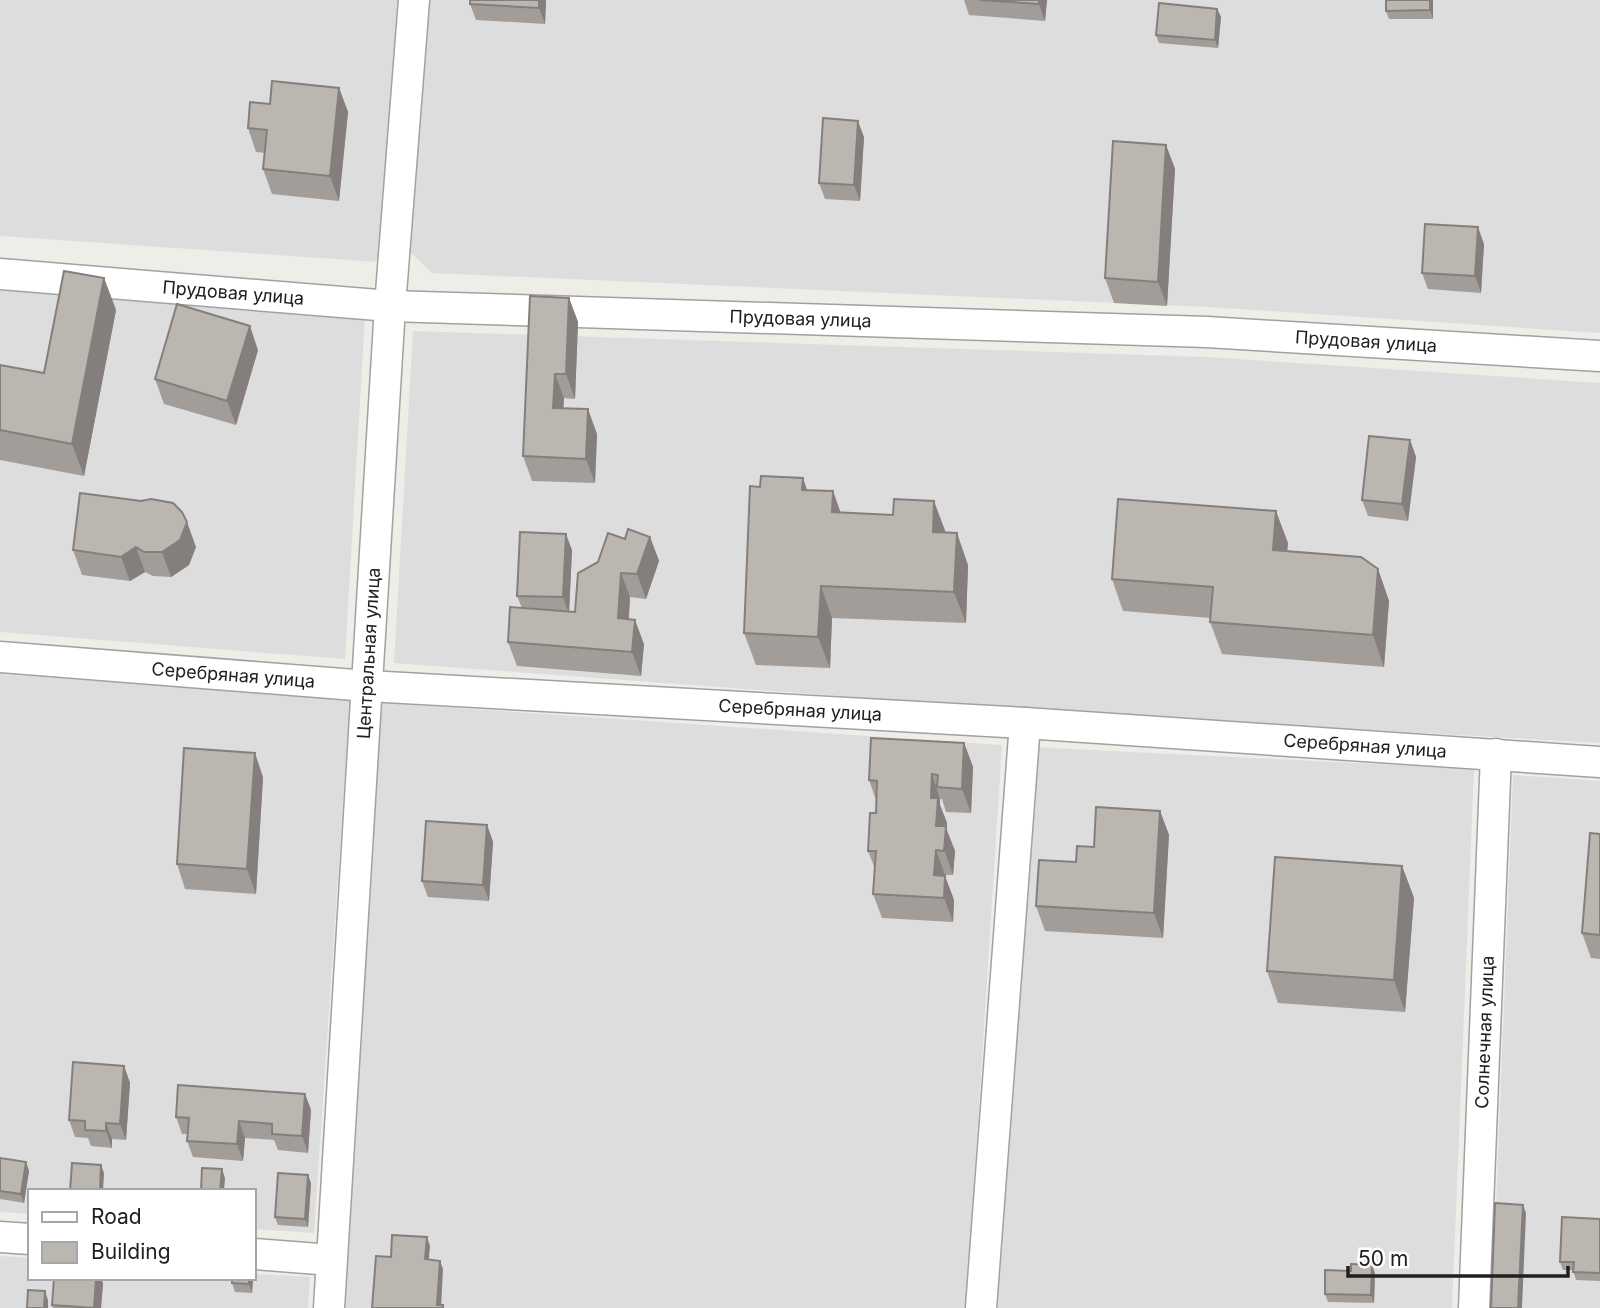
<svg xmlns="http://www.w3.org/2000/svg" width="1600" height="1308" viewBox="0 0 1600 1308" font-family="Inter,sans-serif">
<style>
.residential{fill:#dedddd}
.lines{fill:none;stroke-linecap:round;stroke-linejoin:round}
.street-casing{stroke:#a1a1a1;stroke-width:33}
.street{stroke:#fff;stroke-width:30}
.wall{fill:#a29d98}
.shaded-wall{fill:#847f7c}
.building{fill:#bcb6b1;stroke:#847f7c;stroke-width:2}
.labels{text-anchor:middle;stroke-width:5;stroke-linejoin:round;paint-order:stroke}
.street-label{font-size:18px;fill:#202020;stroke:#fff}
</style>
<rect width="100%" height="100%" fill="#efede8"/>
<path class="residential" d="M0 0H398L378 262 0 236Z
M427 0H1600V333L1208 307 432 273 409 251Z
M0 289 365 316 345 659 0 632Z
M413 331 1206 357 1600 383V743L1099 715 394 663Z
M0 674 350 699 314 1233 254 1229V1191H30V1214L0 1212Z
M382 703 1002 745 966 1308H338Z
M1033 747 1474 769 1452 1308H995Z
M1513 775 1600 781V1308H1492Z
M0 1256 30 1258V1278H254V1274L310 1277 308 1308H0Z"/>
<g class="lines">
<g class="street-casing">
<g id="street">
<path id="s1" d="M0 274 390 306 1207 332 1600 356"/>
<path id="s2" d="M0 657 368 686 1025 723 1600 762"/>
<path d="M0 1237 30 1239"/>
<path d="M254 1254 331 1260"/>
<path id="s3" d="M329 1308 390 306 414 0"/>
<path d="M981 1308 1025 723"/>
<path id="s4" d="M1474 1308 1496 754"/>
</g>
</g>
<use href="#street" class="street"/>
</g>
<path class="wall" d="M546 0 545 24 476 20 470 4Z
M964 0H1047L1045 21 969 15Z
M1386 0H1433V19H1389L1386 11Z
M1217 9 1221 17 1218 48 1159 43 1156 35Z
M339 88 348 112 339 201 272 194 263 169 265 153 256 152 248 128 270 104Z
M864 137 860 201 825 199 819 183Z
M1166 145 1175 169 1167 306 1114 303 1105 278Z
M1484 244 1481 293 1428 289 1422 273Z
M104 278 116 310 84 476 0 460V365L44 373Z
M569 298 578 322 575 399 564 398 563 408 597 434 595 483 532 481 523 456Z
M258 350 236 425 164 404 155 379Z
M1410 440 1416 457 1408 521 1368 516 1362 500Z
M807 490 833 491 840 512 945 532 968 565 966 623 832 618 830 668 756 665 744 633Z
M80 493 196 547 189 565 171 577 153 576 145 572 130 581 82 575 73 550Z
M650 537 659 561 646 599 630 597 629 619 644 644 641 676 517 666 508 642 522 608 517 596 572 550 569 612H575L598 562 625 539Z
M1288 543 1287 551 1378 569 1389 601 1384 667 1222 654 1210 622V618L1123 611 1112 579Z
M964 743 973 767 971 813 946 812 942 799H940V805L947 823 946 828 955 851 953 875H945V876L954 900 953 922 882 918 873 894 875 869 868 851 876 813V800L869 780Z
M263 777 256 894 185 889 177 864Z
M1160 811 1169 835 1163 938 1045 931 1036 906 1076 862 1094 847Z
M487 825 493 842 489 901 428 897 422 881Z
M1600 834V959L1591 958 1582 933Z
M1402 866 1414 898 1405 1012 1278 1003 1267 971Z
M124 1066 130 1083 126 1140 112 1139V1148L91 1146 88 1138 75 1137 69 1120Z
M305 1094 311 1110 308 1153 278 1150 274 1140 245 1138 243 1161 193 1157 187 1141 188 1134H182L176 1117Z
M0 1158 26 1162 29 1171 24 1203 0 1199Z
M311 1183 308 1227 278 1225 275 1217Z
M1600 1219V1281L1576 1280 1573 1270H1563L1560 1262Z
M1375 1273 1374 1303 1328 1302 1325 1294Z
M232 1278H253L252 1293 235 1292 232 1283Z
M103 1283 101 1308H53L52 1305Z"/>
<path class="shaded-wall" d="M539 0H546L545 24 539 8Z
M1039 0H1047L1045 21 1039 4Z
M1430 0H1433V19L1430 10Z
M1217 9 1221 17 1218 48 1215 40Z
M339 88 348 112 339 201 330 176Z
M858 121 864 137 860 201 854 185Z
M1166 145 1175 169 1167 306 1158 282Z
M1478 227 1484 244 1481 293 1475 276Z
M104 278 116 310 84 476 72 444Z
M569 298 578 322 575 399 566 374Z
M250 326 258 350 236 425 227 401Z
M555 374 564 398 562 432 553 408Z
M588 409 597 434 595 483 586 459Z
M1410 440 1416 457 1408 521 1402 504Z
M803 478 814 510 802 490Z
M833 491 844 522 832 512Z
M934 501 946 533 933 532Z
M1276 511 1288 543 1284 582 1273 550Z
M187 522 196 547 189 565 171 577 162 552Z
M957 533 968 565 966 623 954 592Z
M566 534 572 550 569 614 563 597Z
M650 537 659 561 646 599 637 574Z
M136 547 145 572 130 581 121 557Z
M1378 569 1389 601 1384 667 1373 635Z
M621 573 630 597 627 642 618 618Z
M821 586 832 618 830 668 818 637Z
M635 620 644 644 641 676 632 652Z
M964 743 973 767 971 813 962 789Z
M255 753 263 777 256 894 247 869Z
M932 774 940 799V805L947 823 946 828 955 851 953 875 936 826 931 798Z
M1160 811 1169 835 1163 938 1154 913Z
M487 825 493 842 489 901 483 885Z
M936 850 945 875 943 898 934 875Z
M1402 866 1414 898 1405 1012 1394 980Z
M945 876 954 900 953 922 944 898Z
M124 1066 130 1083 126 1140 120 1124Z
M305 1094 311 1110 308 1153 302 1136Z
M239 1121 245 1138 243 1161 237 1144Z
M106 1123 112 1139V1148L106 1131Z
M26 1162 29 1171 24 1203 21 1194Z
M101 1165 104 1173 103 1191H100Z
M222 1169 225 1178 224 1191H220Z
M308 1175 311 1183 308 1227 305 1219Z
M1523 1205 1526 1213 1522 1308H1518Z
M427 1237 430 1246 428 1268 425 1259Z
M440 1261 443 1269 441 1308 437 1305Z
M1372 1265 1375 1273 1374 1303 1371 1295Z
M96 1278H101L103 1283 101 1308H94Z
M249 1278H253L252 1293 249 1284Z
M45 1291 48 1300V1308H44Z"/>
<path class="building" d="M470 0H539V8L470 4Z
M980 0H1039V4Z
M1386 0H1430V10L1386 11Z
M1159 3 1217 9 1215 40 1156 35Z
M272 81 339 88 330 176 263 169 267 130 248 128 250 102 270 104Z
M823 118 858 121 854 185 819 183Z
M1113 141 1166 145 1158 282 1105 278Z
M1425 224 1478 227 1475 276 1422 273Z
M64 271 104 278 72 444 0 430V365L44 373Z
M530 296 569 298 566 374H555L553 408 588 409 586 459 523 456Z
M177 304 250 326 227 401 155 379Z
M1369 436 1410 440 1402 504 1362 500Z
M761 476 803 478 802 490 833 491 832 512 893 515 894 499 934 501 933 532 957 533 954 592 821 586 818 637 744 633 750 486 760 487Z
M80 493 141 501 151 499 173 503 182 512 187 522 180 540 162 552H144L136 547 121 557 73 550Z
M1118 499 1276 511 1273 550 1361 557 1378 569 1373 635 1210 622 1213 587 1112 579Z
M628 529 650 537 637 574 621 573 618 618 635 620 632 652 508 642 510 607 575 612 578 573 598 562 608 533 625 539Z
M520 532 566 534 563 597 517 596Z
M871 738 964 743 962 789 937 787 938 775 932 774 931 798H938L936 826H946L944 851 936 850 934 875 945 876 944 898 873 894 876 851H868L870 813H876L877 781 869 780Z
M184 748 255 753 247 869 177 864Z
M1096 807 1160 811 1154 913 1036 906 1039 860 1076 862 1077 846 1094 847Z
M426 821 487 825 483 885 422 881Z
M1590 833 1600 834V935L1582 933Z
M1275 857 1402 866 1394 980 1267 971Z
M73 1062 124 1066 120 1124 106 1123V1131L85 1130V1121L69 1120Z
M178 1085 305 1094 302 1136 272 1134V1124L239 1121 237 1144 187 1141 189 1118 176 1117Z
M0 1158 26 1162 21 1194 0 1191Z
M72 1163 101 1165 100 1191H70Z
M202 1168 222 1169 220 1191H201Z
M278 1173 308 1175 305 1219 275 1217Z
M1495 1203 1523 1205 1518 1308H1491Z
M1562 1217 1600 1219V1273L1573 1272 1574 1262H1560Z
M392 1235 427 1237 425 1259 440 1261 437 1305H443V1308H372L376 1256 391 1257Z
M1351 1264 1372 1265 1371 1295 1325 1294V1270L1351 1271Z
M54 1278H96L94 1308 52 1305Z
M232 1278H249V1284L232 1283Z
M28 1290 45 1291 44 1308H27Z"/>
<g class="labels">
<g class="street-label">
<text dy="6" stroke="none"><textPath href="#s1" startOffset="234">Прудовая улица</textPath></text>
<text dy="6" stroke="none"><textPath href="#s1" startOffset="802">Прудовая улица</textPath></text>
<text dy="6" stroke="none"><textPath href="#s1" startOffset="1368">Прудовая улица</textPath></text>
<text dy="6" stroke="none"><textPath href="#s3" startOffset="656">Центральная улица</textPath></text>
<text dy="6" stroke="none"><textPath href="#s2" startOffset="234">Серебряная улица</textPath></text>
<text dy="6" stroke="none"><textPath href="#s2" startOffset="802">Серебряная улица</textPath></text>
<text dy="6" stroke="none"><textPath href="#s2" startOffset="1368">Серебряная улица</textPath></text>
<text dy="6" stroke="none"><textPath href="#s4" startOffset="276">Солнечная улица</textPath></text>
</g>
</g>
<rect x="28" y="1189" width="228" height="91" fill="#ffffff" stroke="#a6a6a6" stroke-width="2"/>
<rect x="42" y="1212" width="35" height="10" fill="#ffffff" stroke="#a6a6a6" stroke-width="2"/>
<text x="91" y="1224" font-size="21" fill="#202020">Road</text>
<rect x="42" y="1242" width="35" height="21" fill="#bcb6b1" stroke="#a6a6a6" stroke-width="2"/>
<text x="91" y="1259" font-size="21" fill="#202020">Building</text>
<path d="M1348 1266v10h220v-10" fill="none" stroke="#202020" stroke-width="3.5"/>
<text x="1358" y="1266" font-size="21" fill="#202020" stroke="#ffffff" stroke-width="5" paint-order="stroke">50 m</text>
</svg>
